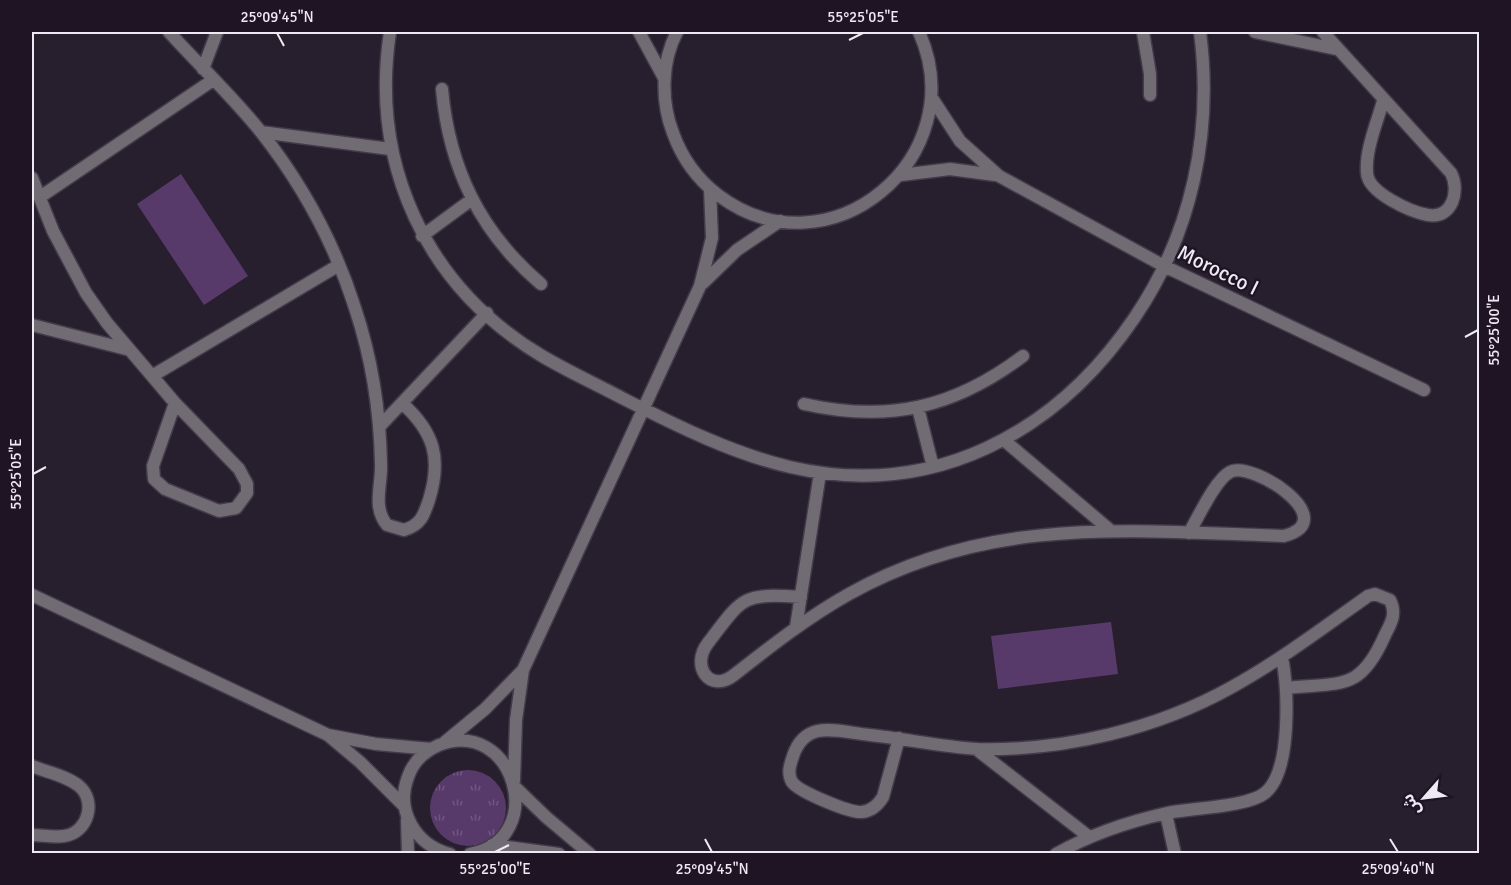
<svg xmlns="http://www.w3.org/2000/svg" width="1511" height="885" viewBox="0 0 1511 885" font-family="Signika,'Noto Sans Arabic',sans-serif">
<style>
.grass{fill:url(#grass-tufts)}
.park{fill:#583a6a}
.lines{fill:none;stroke-linecap:round;stroke-linejoin:round}
.street-casing{stroke:#433a4a;stroke-width:15}
.street{stroke:#716c74;stroke-width:12}
.ticks{fill:none;stroke:#efe9f4;stroke-width:2}
.labels{text-anchor:middle;stroke-width:4.5;stroke-linejoin:round;paint-order:stroke}
.street-label{font-size:21px;fill:#efe9f4;stroke:#1e1424}
.neatline{fill:none;stroke:#efe9f4;stroke-width:2}
.ticks-label{font-size:15px;text-anchor:middle;fill:#efe9f4}
</style>
<defs>
<pattern id="grass-tufts" width="24" height="20" patternUnits="userSpaceOnUse" patternTransform="scale(1.5)"><rect width="24" height="20" fill="#583a6a"/><path d="M3 7l-1-3M5 7V3M7 7l1-3M15 17l-1-3M17 17v-4M19 17l1-3" fill="none" stroke="#705680"/></pattern>
</defs>
<rect width="100%" height="100%" fill="#271e2e"/>
<path class="grass" d="M430 808a38 38 0 1 1 76 0a38 38 0 1 1-76 0Z"/>
<path class="park" d="M181 174 248 276 204 305 137 204Z
M1111 622 1118 674 998 689 991 636Z"/>
<g class="lines">
<g class="street-casing">
<path id="street" d="M169 32C199 65 233 97 261 132 302 184 335 245 355 308 372 359 380 410 381 464 382 485 372 507 387 525L404 530C421 525 424 515 429 500 442 458 434 432 402 403
M390 32C370 164 425 286 542 356 569 372 598 385 626 400 677 426 734 454 790 467 932 500 1056 434 1135 317 1192 233 1213 132 1200 32
M639 32 664 78
M677 32C661 62 661 102 673 133 682 158 697 179 718 195 829 279 975 157 919 32
M1143 32 1150 74V95
M1255 32 1336 49
M1323 32 1451 173C1460 190 1453 219 1428 215 1411 212 1368 193 1367 173 1365 150 1377 123 1383 101
M203 69 217 32
M442 89C449 168 480 232 541 284
M932 98 960 141 999 176 1164 266 1424 390
M261 132 390 149
M901 175 950 169 995 175
M32 178 53 231 86 293 107 323 175 403 239 469 247 484V493L236 508 219 511 165 489 154 479 153 466 175 403
M40 197 213 80
M422 236 471 200
M703 283 737 250 780 221
M32 325 130 350
M152 376 339 265
M804 404C888 423 954 408 1023 356
M918 408 933 467
M381 425 487 313
M1005 441 1110 530
M32 595 328 735 376 744 431 749
M801 597C742 593 743 597 708 643 690 666 710 694 734 675 771 646 808 617 849 594 990 515 1130 531 1284 536 1344 520 1252 460 1230 472 1215 480 1198 518 1189 533
M796 627 820 473
M329 736 360 762 404 806
M899 738 883 797C878 805 872 811 862 812 850 813 799 792 792 782 787 773 790 765 793 756 806 718 838 732 870 735 906 739 943 747 978 749 1064 751 1157 729 1232 687 1279 661 1323 628 1368 596L1375 594 1390 600C1397 614 1391 623 1385 635 1360 692 1342 682 1286 688
M445 742 485 709 522 671
M976 749 1088 836
M32 766C46 772 67 776 79 786 97 801 88 833 64 836 54 838 42 835 32 835
M514 781 516 720 523 670 700 286 712 238 710 189
M516 788 546 817 590 854
M1166 814 1175 854
M407 820 408 854
M492 845 559 854
M450 854C416 845 395 811 408 777 413 762 425 751 439 745 514 716 550 839 470 854
M1056 854C1091 834 1127 822 1167 813 1191 808 1248 807 1265 793 1292 771 1288 689 1282 657"/>
</g>
<use href="#street" class="street"/>
</g>
<path class="ticks" d="M277 33 284 46M849 40 863 33M1465 337 1478 330M33 474 46 467M705 839 712 852M1390 839 1398 852M495 852 509 845"/>
<g class="labels">
<g class="street-label">
<text transform="translate(1218 270) rotate(26)" y="7">Morocco I</text>
</g>
</g>
<rect width="1511" height="885" fill="none" stroke="#1e1424" stroke-width="66"/>
<g transform="translate(1424 798) rotate(242)" stroke="#1e1424" stroke-width="4.5" paint-order="stroke">
<path d="M0-4.5L10 22L0 15L-10 22Z" fill="#efe9f4"/>
<text y="-9" font-size="16" font-weight="bold" text-anchor="middle" fill="#efe9f4">ش</text>
</g>
<rect x="33" y="33" width="1445" height="819" class="neatline"/>
<g class="ticks-label">
<text x="277" y="22">25°09'45"N</text>
<text x="863" y="22">55°25'05"E</text>
<text transform="translate(1494 330) rotate(-90)" y="5">55°25'00"E</text>
<text transform="translate(16 474) rotate(-90)" y="5">55°25'05"E</text>
<text x="495" y="874">55°25'00"E</text>
<text x="712" y="874">25°09'45"N</text>
<text x="1398" y="874">25°09'40"N</text>
</g>
</svg>
